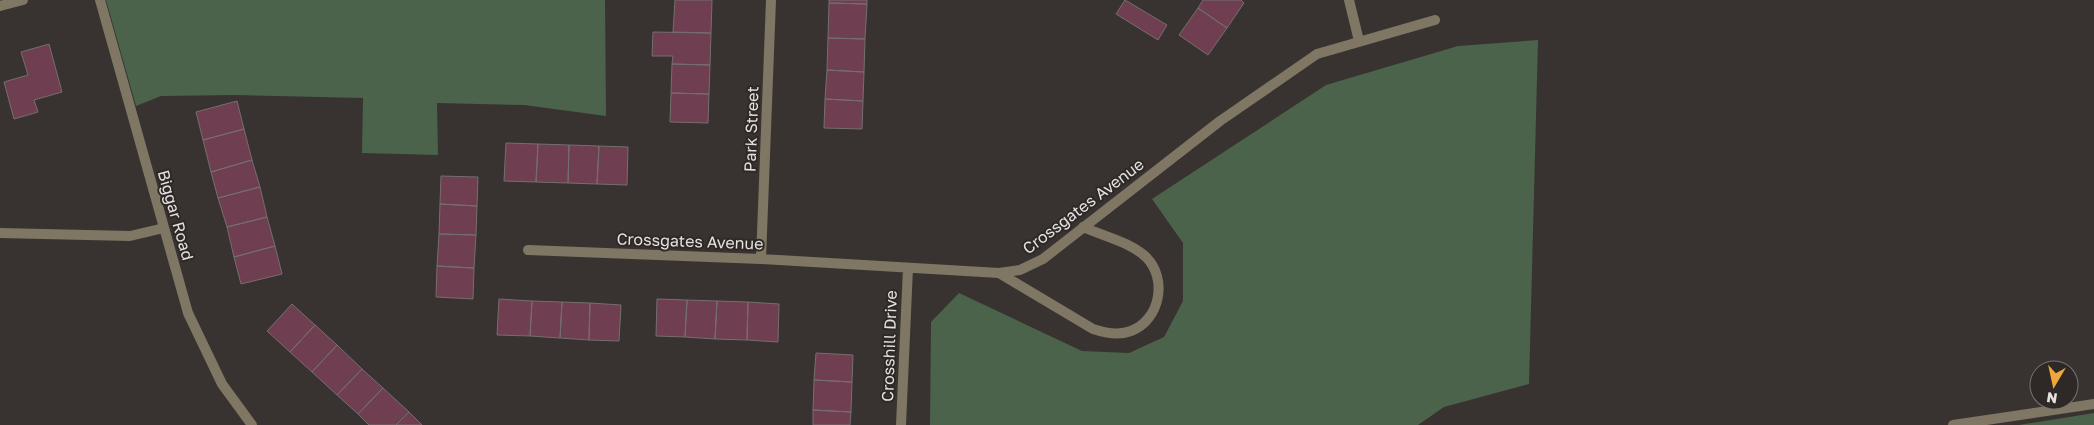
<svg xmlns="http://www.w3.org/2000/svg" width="2094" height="425" viewBox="0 0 2094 425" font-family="'Golos Text',sans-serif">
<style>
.green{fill:#4b634a}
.building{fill:#6f3f51;stroke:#756e70}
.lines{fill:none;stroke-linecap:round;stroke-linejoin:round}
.service{stroke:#7f7763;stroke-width:10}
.minor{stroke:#7f7763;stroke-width:10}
.tertiary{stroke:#7f7763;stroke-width:10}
.labels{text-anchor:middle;stroke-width:4;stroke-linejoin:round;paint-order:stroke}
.street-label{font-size:16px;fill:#e5e1df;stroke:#2e2926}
</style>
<rect width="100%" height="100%" fill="#383330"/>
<path class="green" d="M106 0H605L606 116 524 105 437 103 438 155 362 153 363 98 236 95 161 96 136 106Z
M1538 40 1529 384 1444 407 1418 425H930L931 322 959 293 1082 351 1129 353 1164 337 1183 301V243L1152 199 1326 85 1458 46Z
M2094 413V425H2019Z"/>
<path class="building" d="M675 0H712L711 33 673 32Z
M829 0H867V4L829 3Z
M1125 0 1167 25 1158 40 1116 14Z
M1203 0H1241L1244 3 1227 28 1198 8Z
M829 3 867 4 865 39 828 38Z
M1198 8 1227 28 1208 55 1179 35Z
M653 32 711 33 710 65 672 64 673 56H652Z
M828 38 865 39 864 72 827 70Z
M49 44 62 92 34 100 38 112 14 119 4 82 28 75 21 52Z
M672 64 710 65 709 94 671 93Z
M827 70 864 72 863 101 825 99Z
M671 93 709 94 708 123 670 122Z
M825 99 863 101 862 129 824 128Z
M237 101 244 129 203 140 196 112Z
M244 129 252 160 211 172 203 140Z
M506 143 538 144 536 182 504 181Z
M538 144 569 145 568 183 536 182Z
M569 145 599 146 597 184 568 183Z
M599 146 628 147 627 185 597 184Z
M252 160 260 187 218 198 211 172Z
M441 176 478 177 477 206 440 204Z
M260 187 267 217 227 227 218 198Z
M440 204 477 206 476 235 439 234Z
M267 217 275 246 234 257 227 227Z
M439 234 476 235 474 268 437 266Z
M275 246 282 274 241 284 234 257Z
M437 266 474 268 473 299 436 297Z
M499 299 532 301 530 336 497 335Z
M657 299 687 300 685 337 656 336Z
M687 300 717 301 715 339 685 337Z
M532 301 562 302 560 338 530 336Z
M717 301 748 302 747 340 715 339Z
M562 302 590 303 589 340 560 338Z
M748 302 779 304 778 342 747 340Z
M590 303 621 305 619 341 589 340Z
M292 304 315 325 290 352 267 331Z
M315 325 337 345 312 372 290 352Z
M337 345 362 369 337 395 312 372Z
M816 353 853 355 852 382 814 380Z
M362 369 383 388 358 414 337 395Z
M814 380 852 382 851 412 813 410Z
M383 388 409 412 396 425H369L358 414Z
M813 410 851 412 850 425H813Z
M409 412 422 425H396Z"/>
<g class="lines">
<path class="service" d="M999 273 1093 329C1105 333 1118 336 1131 331 1160 320 1168 279 1146 257 1130 242 1103 236 1083 227
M1953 425 2094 404"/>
<path class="minor" d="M1349 0 1359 41
M0 6 23 0
M528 250 761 259 999 273 1020 270 1043 259 1220 121 1317 54 1435 20
M761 259 771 0
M901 425 908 268"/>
<path class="tertiary" d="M100 0 188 313 222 384 252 425
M0 233 130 236 164 228"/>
</g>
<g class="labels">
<g class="street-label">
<text transform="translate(751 129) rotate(-88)" y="6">Park Street</text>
<text transform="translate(1083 206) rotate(-37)" y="6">Crossgates Avenue</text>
<text transform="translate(176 215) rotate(74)" y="6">Biggar Road</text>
<text transform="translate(690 241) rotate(2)" y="6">Crossgates Avenue</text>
<text transform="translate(889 346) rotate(-88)" y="6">Crosshill Drive</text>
</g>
</g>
<g transform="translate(2054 385) rotate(189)"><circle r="24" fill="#2e2926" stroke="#777370"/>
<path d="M0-4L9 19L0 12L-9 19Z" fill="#efa73d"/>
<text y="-8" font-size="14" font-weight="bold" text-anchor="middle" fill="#e5e1df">N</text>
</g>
</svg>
